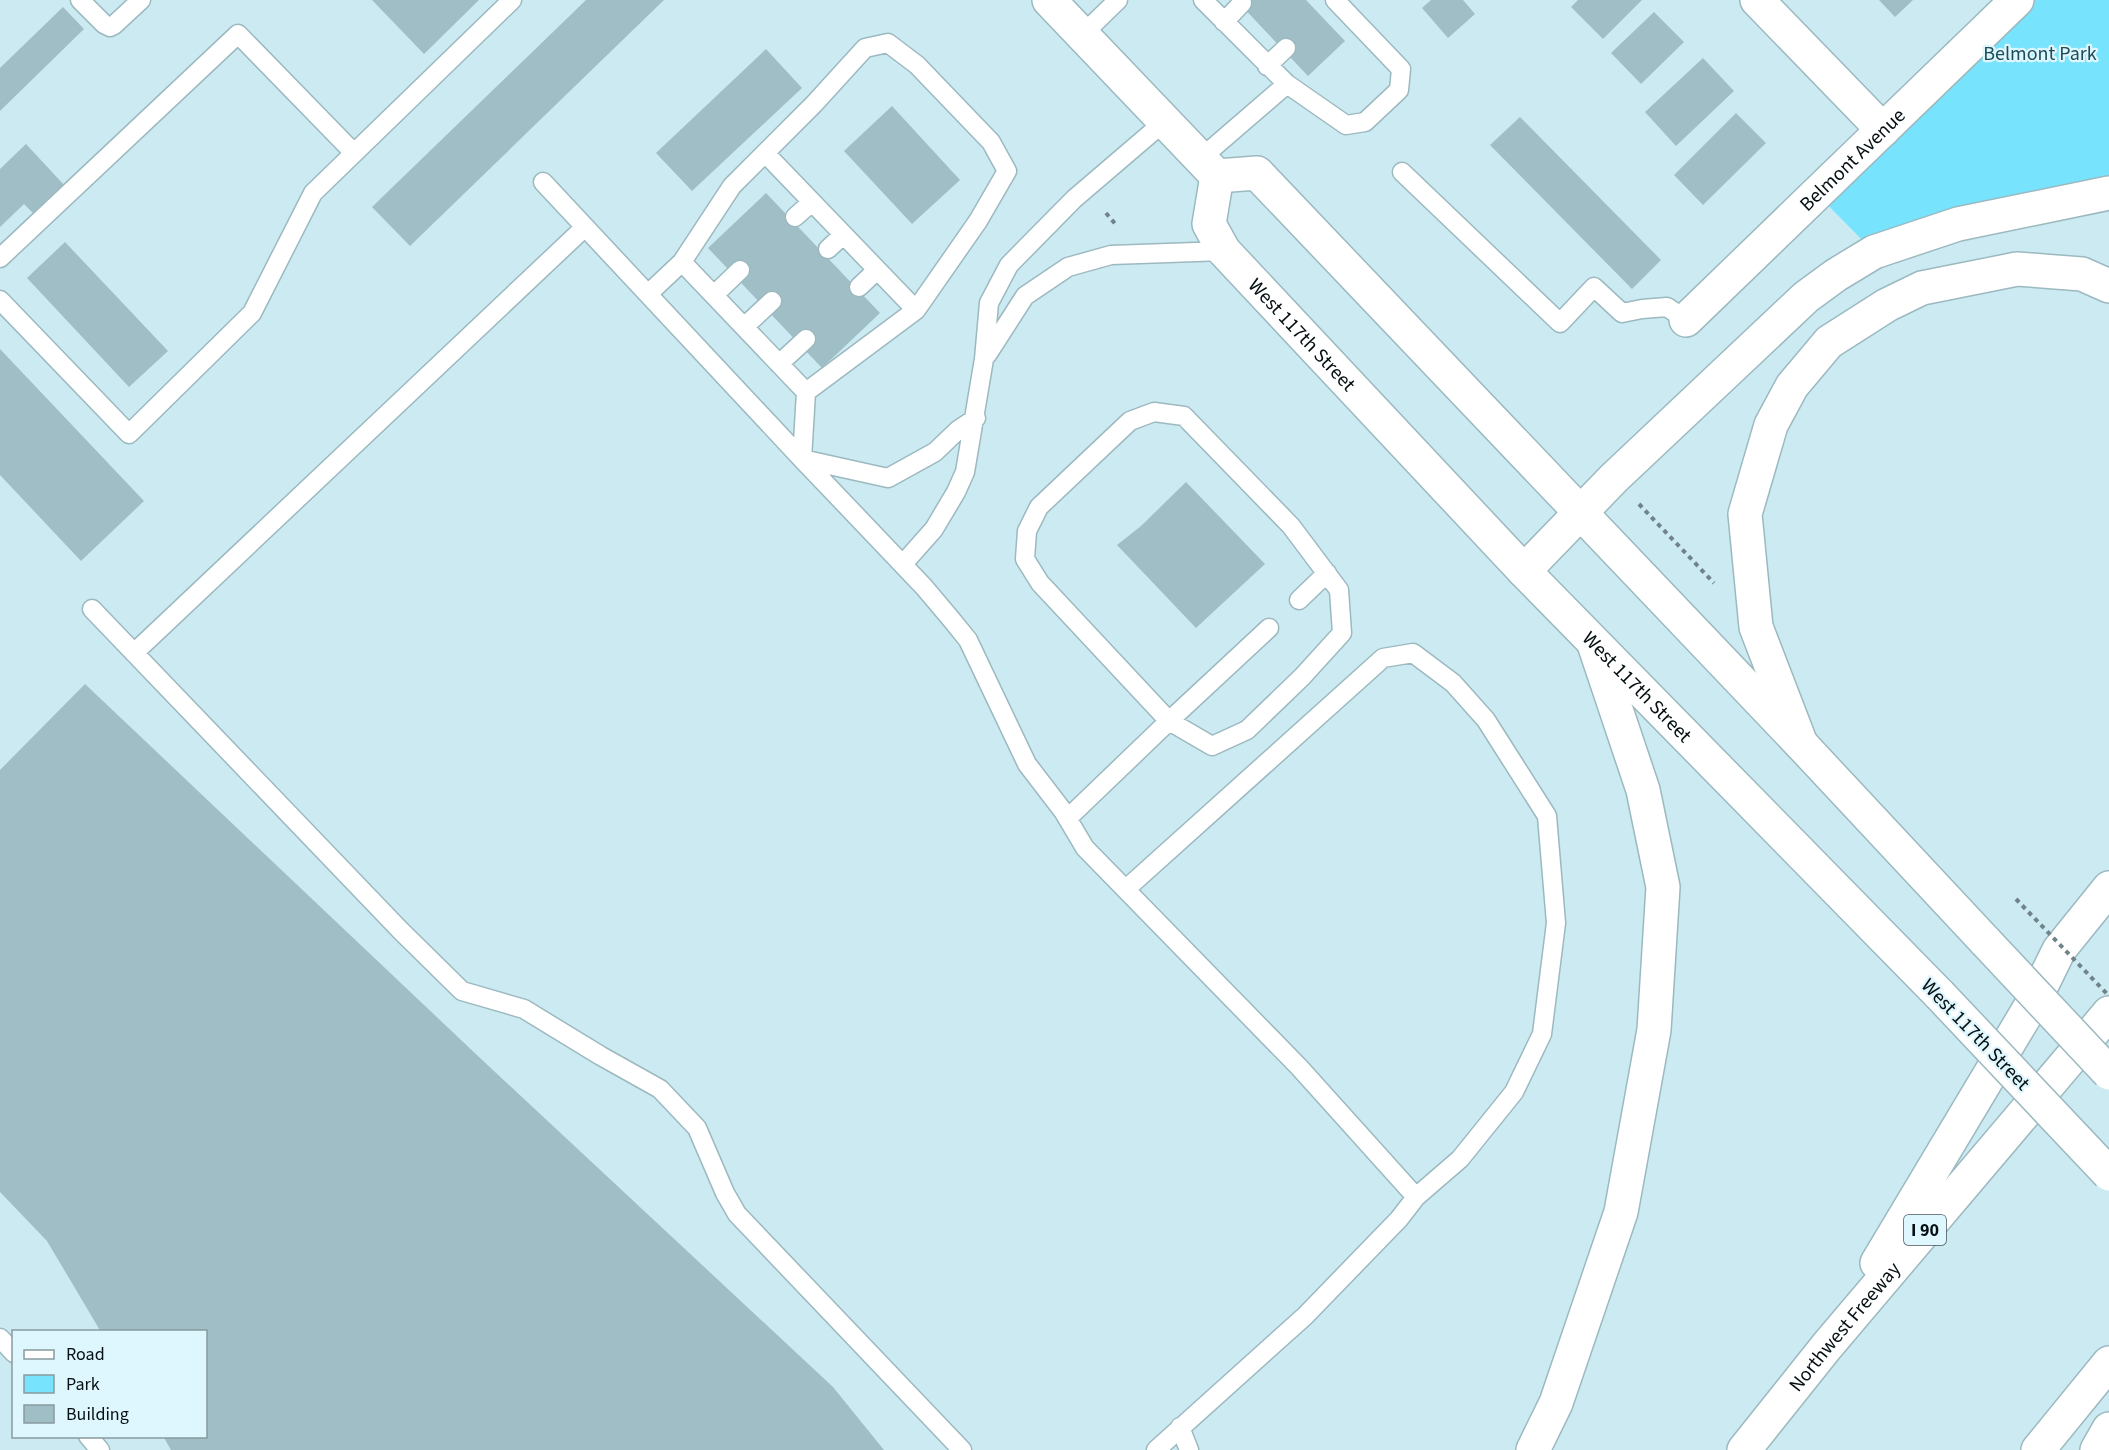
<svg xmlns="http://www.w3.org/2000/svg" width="2109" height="1450" viewBox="0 0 2109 1450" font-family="'Source Sans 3',sans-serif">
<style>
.green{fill:#77e3fc}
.building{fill:#a0bec5}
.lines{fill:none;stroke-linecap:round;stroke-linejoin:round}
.service-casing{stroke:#9cb9c0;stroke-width:21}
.minor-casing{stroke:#9cb9c0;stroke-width:36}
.secondary-casing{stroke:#9cb9c0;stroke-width:36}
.motorway-casing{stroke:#9cb9c0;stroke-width:36}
.path{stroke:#6f8389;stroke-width:4;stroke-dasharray:4.5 4.5;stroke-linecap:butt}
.service{stroke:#fff;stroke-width:18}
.minor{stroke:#fff;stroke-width:33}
.secondary{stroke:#fff;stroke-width:33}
.motorway{stroke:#fff;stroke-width:33}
.secondary-bridge-casing{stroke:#9cb9c0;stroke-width:36;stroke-linecap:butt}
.path-bridge{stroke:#6f8389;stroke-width:4;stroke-dasharray:4.5 4.5;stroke-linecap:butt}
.secondary-bridge{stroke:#fff;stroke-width:33}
.labels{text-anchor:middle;stroke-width:4.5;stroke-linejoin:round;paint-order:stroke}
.shield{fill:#def6fd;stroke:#475559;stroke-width:1.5}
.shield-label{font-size:18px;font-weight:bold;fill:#061013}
.park-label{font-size:20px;fill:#1c4d58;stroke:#def6fd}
.street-label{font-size:20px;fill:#061013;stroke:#def6fd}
</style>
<rect width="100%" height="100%" fill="#cceaf2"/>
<path class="green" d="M2017 0H2109V193L1874 252 1817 194Z"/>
<path class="building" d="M372 0H479L424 54Z
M586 0H664L410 246 372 207Z
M1236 0H1306L1345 41 1308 76Z
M1431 0H1463L1475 14 1448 38 1422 8Z
M1578 0H1642L1603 39 1571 7Z
M1879 0H1913L1895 17Z
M63 7 84 29 0 111V68Z
M1654 12 1684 42 1641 84 1611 53Z
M766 49 802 88 692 191 656 153Z
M1703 58 1734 91 1676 146 1645 112Z
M892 106 960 180 912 224 844 151Z
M1736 113 1766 143 1703 205 1674 175Z
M1520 117 1661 260 1632 289 1490 145Z
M26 144 65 186 35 215 24 204 0 227V169Z
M766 193 880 313 822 368 708 248Z
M65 242 168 351 129 387 27 278Z
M0 349 144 501 81 561 0 475Z
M1186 482 1265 564 1196 628 1117 545 1141 526Z
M85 684 479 1057 833 1387 884 1450H171L163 1436H206V1332H101L47 1241 0 1192V770Z"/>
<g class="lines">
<g class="service-casing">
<path id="service" d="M80 0 104 24 110 27 114 25 141 0
M1203 0 1287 84
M1224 22 1242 3
M1082 35 1118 0
M1267 66 1286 48
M765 153 916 310
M1200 159 1287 84 1346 125 1365 122 1399 90 1401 69 1335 0
M1402 172 1560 323 1594 287 1622 313 1642 309 1667 307 1686 320
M543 182 802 459 924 587 951 619 968 640 1027 764 1063 811 1085 848 1299 1067 1416 1197 1399 1219 1305 1316 1156 1450
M795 217 812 202
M828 249 843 235
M0 258 238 34 354 153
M682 262 732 186 814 104 865 48 888 43 917 65 991 142 1007 171 978 221 916 310 806 392
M859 287 877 270
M648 294 682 262 806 392 802 459
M714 295 740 270
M0 300 129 434 252 313 313 193 512 0
M744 327 772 301
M987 355 1025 296 1068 267 1111 255 1224 251
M779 364 806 339
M802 459 888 478 935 452 958 430 976 418
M903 564 934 529 956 492 965 472 984 359 989 303 1009 265 1074 199 1164 122
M1299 600 1327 573
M92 609 401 931 462 991 524 1009 601 1056 660 1089 697 1128 725 1193 737 1214 962 1450
M134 653 585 227
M1068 818 1169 721 1040 583 1025 559 1027 531 1039 507 1130 421 1154 412 1184 416 1291 526 1339 590 1342 633 1302 677 1247 730 1212 746 1169 721 1269 628
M1126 889 1383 658 1413 653 1453 683 1486 720 1547 816 1556 923 1542 1034 1514 1092 1460 1159 1416 1197
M0 1338 14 1353
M1180 1427 1189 1450
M88 1436 100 1450"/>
</g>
<g class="minor-casing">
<g id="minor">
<path d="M1757 0 1883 130"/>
<path id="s1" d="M1686 320 2017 0"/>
</g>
</g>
<g class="secondary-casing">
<g id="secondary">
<path d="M1049 0 1217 176"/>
<path id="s2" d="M1217 176 1209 224 1224 251 1524 571 1940 995"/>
<path d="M1217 176 1257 173 1801 744 1986 942"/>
</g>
</g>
<g class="motorway-casing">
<g id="motorway">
<path d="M1524 571 1614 478 1806 297 1836 275 1874 252 1958 224 2109 193"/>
<path d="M1801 744 1756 627 1745 514 1771 425 1792 386 1829 342 1887 305 1922 288 2017 269 2082 274 2109 286"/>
<path d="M1877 1263 2035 999 2059 950 2109 888"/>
<path d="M1533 1450 1556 1403 1621 1212 1654 1030 1663 887 1643 790 1594 644"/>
<path id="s3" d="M1744 1450 1827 1346 2109 1013"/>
<path d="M2038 1450 2109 1363"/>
<path d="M2097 1450 2109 1429"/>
</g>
</g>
<path class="path" d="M1106 213 1117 226
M1639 504 1714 583"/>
<use href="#service" class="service"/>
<use href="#minor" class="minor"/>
<use href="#secondary" class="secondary"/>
<use href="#motorway" class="motorway"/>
<g class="secondary-bridge-casing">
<path id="secondary-bridge" d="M1986 942 2109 1073
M1940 995 2109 1174"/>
</g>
<path class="path-bridge" d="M2016 899 2109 996"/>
<use href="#secondary-bridge" class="secondary-bridge"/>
</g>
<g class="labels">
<rect class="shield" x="1904" y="1215" width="42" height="30" rx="4.5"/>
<g class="shield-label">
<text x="1925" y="1236">I 90</text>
</g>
<g class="park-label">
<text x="2040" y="60">Belmont Park</text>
</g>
<g class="street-label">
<text dy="7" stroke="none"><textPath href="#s1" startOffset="231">Belmont Avenue</textPath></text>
<text dy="7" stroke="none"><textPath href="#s2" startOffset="194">West 117th Street</textPath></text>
<text dy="7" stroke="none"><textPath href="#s2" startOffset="680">West 117th Street</textPath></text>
<text transform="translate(1976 1034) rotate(46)" y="7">West 117th Street</text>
<text dy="7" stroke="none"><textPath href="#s3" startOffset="159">Northwest Freeway</textPath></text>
</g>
</g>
<rect x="12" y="1330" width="195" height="108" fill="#def6fd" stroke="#889a9f" stroke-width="1.5"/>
<rect x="24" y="1350" width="30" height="9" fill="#ffffff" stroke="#889a9f" stroke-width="1.5"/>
<text x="66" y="1360" font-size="18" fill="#061013">Road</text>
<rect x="24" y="1375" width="30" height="18" fill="#77e3fc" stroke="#889a9f" stroke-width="1.5"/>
<text x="66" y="1390" font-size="18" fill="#061013">Park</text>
<rect x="24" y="1405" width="30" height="18" fill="#a0bec5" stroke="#889a9f" stroke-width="1.5"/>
<text x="66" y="1420" font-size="18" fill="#061013">Building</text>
</svg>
